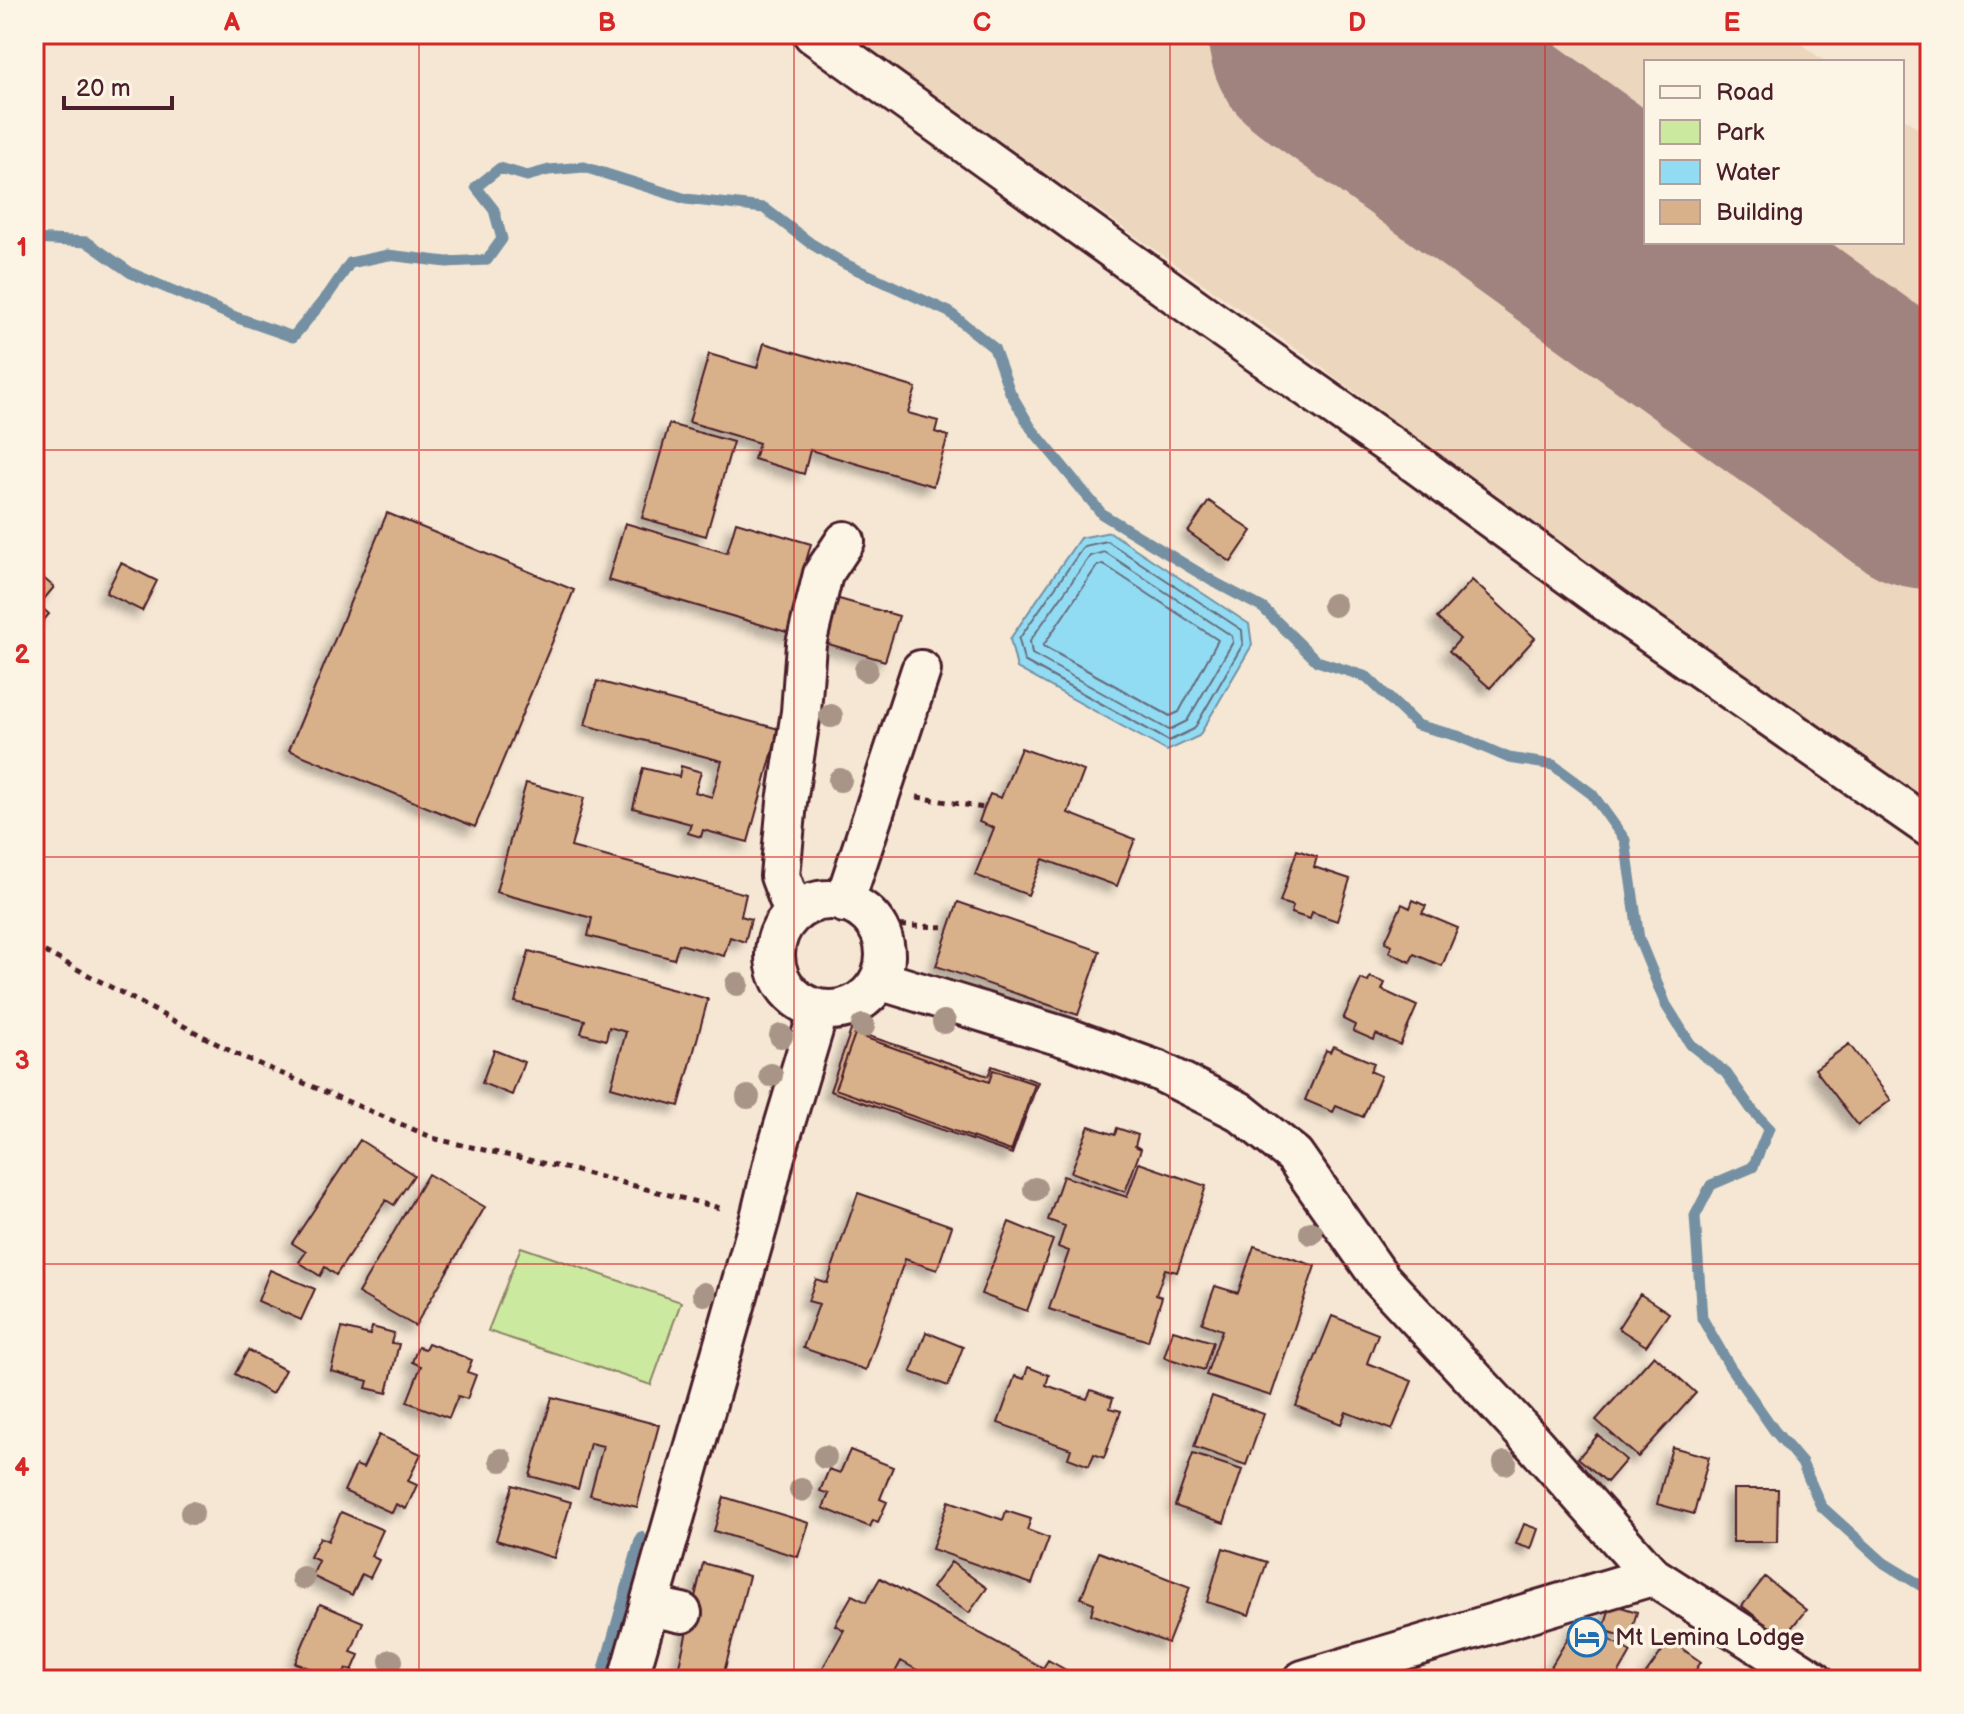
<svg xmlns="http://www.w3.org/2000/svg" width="1964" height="1714" viewBox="0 0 1964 1714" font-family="'Balsamiq Sans',sans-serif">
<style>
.built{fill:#ecd6bd}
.green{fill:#cce9a0;stroke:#8b8466;stroke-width:2}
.water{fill:#92dcf3;stroke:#7590a3;stroke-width:2}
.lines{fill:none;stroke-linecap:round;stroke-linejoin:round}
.shore{stroke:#676b7b;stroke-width:2}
.stream{stroke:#7590a3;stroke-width:11}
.runway{stroke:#a0837f;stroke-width:246}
.building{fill:#d8b089;stroke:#4a1f2b;stroke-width:2;filter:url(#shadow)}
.minor-casing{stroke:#4a1f2b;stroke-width:44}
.path{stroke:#4a1f2b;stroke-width:5;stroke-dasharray:6 6;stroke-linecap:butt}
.minor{stroke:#fcf5e5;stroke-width:38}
.tree{fill:#a99587}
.grid{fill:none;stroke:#d62828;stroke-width:2;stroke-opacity:0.55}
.labels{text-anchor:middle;stroke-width:7;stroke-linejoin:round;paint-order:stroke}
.poi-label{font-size:24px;fill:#4a1f2b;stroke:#fcf5e5;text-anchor:start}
.neatline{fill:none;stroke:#d62828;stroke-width:3}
.grid-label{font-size:26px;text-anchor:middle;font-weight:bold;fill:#d62828}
</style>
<defs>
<filter id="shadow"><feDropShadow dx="-7" dy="7" stdDeviation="4" flood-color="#0004"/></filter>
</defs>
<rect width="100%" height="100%" fill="#f5e7d3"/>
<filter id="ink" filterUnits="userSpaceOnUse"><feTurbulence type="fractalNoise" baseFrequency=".0125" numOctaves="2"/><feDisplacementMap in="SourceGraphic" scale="16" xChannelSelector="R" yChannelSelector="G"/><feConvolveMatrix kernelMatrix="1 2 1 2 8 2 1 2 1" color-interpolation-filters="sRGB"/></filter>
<g filter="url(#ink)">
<path class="built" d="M848 34H1787L1826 62H1646V242H1902V117L1930 137V805L1535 527 1312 360Z"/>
<path class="green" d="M521 1247 681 1302 651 1385 488 1331Z"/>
<path class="water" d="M1110 532 1249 624 1252 645 1199 736 1167 751 1017 668 1010 639 1080 538Z"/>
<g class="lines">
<path class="shore" d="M1107 541 1242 630 1243 644 1194 729 1169 741 1024 661 1019 639 1084 546Z
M1105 552 1232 636 1233 642 1187 721 1169 730 1032 654 1030 641 1090 556Z
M1103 564 1218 640 1179 712 1170 716 1043 646 1097 566Z"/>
<path class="stream" d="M34 239 87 242 131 273 238 318 293 337 328 295 350 263 388 255 447 262 487 260 502 239 494 210 476 187 500 168 527 176 549 170 584 167 686 199 764 208 810 243 845 264 949 312 994 348 1010 392 1031 428 1102 514 1214 582 1263 608 1317 661 1367 677 1417 725 1458 736 1509 758 1553 765 1592 794 1625 840 1639 939 1666 1005 1691 1045 1726 1073 1752 1110 1769 1128 1753 1167 1711 1185 1695 1216 1702 1318 1730 1367 1774 1430 1802 1463 1821 1506 1884 1563 1930 1591
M601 1680 641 1537"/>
<path class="runway" d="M1331 34 1930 466"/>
</g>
<path class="building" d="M764 343 916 388 908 413 938 421 935 432 948 436 933 486 810 450 804 474 754 459 759 443 689 422 709 354 757 368Z
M669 424 733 442 706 536 642 518Z
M1209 501 1252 531 1231 562 1188 532Z
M387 513 574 590 475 827 289 750Z
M736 522 811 544 803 572 814 575 797 635 608 580 625 523 727 553Z
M121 563 157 581 142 611 106 593Z
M34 570 54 587 39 605 49 614 34 632Z
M1472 580 1535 638 1490 688 1449 651 1460 639 1437 618Z
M825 595 899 616 885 661 812 639Z
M597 681 779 729 748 842 703 830 701 837 688 833 691 824 633 808 643 768 679 777 681 766 701 772 695 792 712 797 722 761 585 725Z
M1021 748 1084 771 1068 813 1135 839 1117 886 1043 859 1028 895 975 875 994 828 979 822 984 808 990 794 1001 798Z
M526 783 584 798 571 847 746 894 741 916 751 919 745 942 730 937 724 956 679 944 674 959 588 936 592 918 496 892Z
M1297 850 1317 857 1314 867 1350 879 1337 921 1312 912 1310 919 1291 913 1293 906 1280 902Z
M1413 900 1426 906 1422 913 1458 928 1442 966 1414 954 1410 962 1389 952 1392 945 1385 942 1402 904 1410 908Z
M958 902 1100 951 1078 1015 936 966Z
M529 951 708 999 679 1106 611 1087 626 1032 609 1027 606 1040 581 1033 585 1020 515 1002Z
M1370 977 1385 983 1382 990 1417 1006 1400 1045 1376 1034 1374 1040 1353 1031 1355 1025 1343 1019 1361 979 1368 982Z
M851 1030 988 1076 992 1066 1038 1082 1012 1154 830 1091Z
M855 1034 989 1082 993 1070 1035 1084 1011 1151 835 1089Z
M1849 1044 1891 1100 1858 1125 1815 1069Z
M1333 1046 1374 1063 1370 1071 1381 1076 1363 1117 1336 1106 1333 1112 1305 1100 1326 1050 1330 1052Z
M494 1050 524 1062 512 1095 482 1083Z
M1089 1126 1115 1135 1117 1128 1138 1135 1135 1146 1141 1149 1125 1192 1071 1172Z
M360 1140 414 1175 394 1205 386 1200 336 1275 325 1267 320 1276 299 1262 306 1252 292 1243Z
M1139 1163 1206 1186 1177 1272 1165 1269 1156 1295 1162 1297 1148 1341 1049 1309 1069 1251 1058 1247 1065 1226 1048 1220 1063 1176 1127 1197Z
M428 1174 485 1207 415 1326 358 1293Z
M858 1193 952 1226 937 1270 905 1259 866 1370 803 1348 819 1304 808 1301 816 1279 827 1283Z
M1009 1222 1053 1240 1027 1311 981 1294Z
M1254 1246 1315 1266 1271 1396 1206 1375 1222 1330 1202 1323 1215 1286 1238 1293Z
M270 1270 315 1289 301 1320 258 1301Z
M1640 1294 1669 1313 1646 1346 1618 1328Z
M1332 1316 1378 1334 1367 1363 1412 1381 1392 1430 1346 1412 1341 1424 1296 1406Z
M372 1327 394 1333 391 1343 399 1344 387 1393 366 1388 368 1381 331 1371 342 1328 370 1335Z
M1173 1330 1213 1342 1204 1370 1164 1357Z
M926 1332 963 1347 948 1386 911 1372Z
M428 1343 472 1360 467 1372 476 1375 467 1399 458 1396 449 1418 407 1402 421 1366 412 1362 418 1347 425 1349Z
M248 1350 285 1370 272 1394 235 1374Z
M1654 1355 1696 1393 1638 1457 1596 1420Z
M1028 1367 1049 1375 1046 1385 1087 1399 1091 1390 1113 1398 1110 1408 1121 1411 1104 1458 1094 1454 1089 1466 1068 1458 1071 1449 998 1423 1015 1376 1024 1379Z
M1212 1396 1264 1414 1246 1465 1194 1447Z
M552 1397 659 1425 637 1507 590 1495 603 1446 590 1443 578 1489 530 1476Z
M379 1435 421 1454 408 1481 417 1485 406 1509 396 1504 392 1513 344 1491 356 1465 363 1468Z
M1598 1435 1626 1460 1607 1482 1578 1458Z
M1672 1447 1709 1457 1694 1514 1657 1504Z
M850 1450 893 1467 880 1499 887 1502 878 1522 873 1520 870 1527 823 1508 829 1494 820 1491 829 1469 840 1473Z
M1193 1454 1242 1470 1224 1523 1175 1506Z
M513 1485 571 1502 554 1558 496 1540Z
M1733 1489H1778L1777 1542H1733Z
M724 1497 809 1523 798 1557 714 1531Z
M949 1501 1003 1520 1006 1511 1031 1519 1027 1530 1049 1538 1032 1584 932 1549Z
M341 1512 383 1530 371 1556 379 1560 370 1578 362 1574 352 1595 312 1576 319 1561 310 1557 320 1537 328 1541Z
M1524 1524 1538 1529 1531 1549 1516 1544Z
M1223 1548 1267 1562 1249 1615 1207 1602Z
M1099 1552 1190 1587 1168 1643 1091 1614 1094 1603 1081 1598Z
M951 1562 987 1588 969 1613 932 1588Z
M703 1563 749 1576 722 1680H700L677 1674Z
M1765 1577 1806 1610 1783 1638 1742 1606Z
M880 1578 1043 1668 1048 1660 1084 1680H935L901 1661 891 1680H816L844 1630 835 1625 852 1595 866 1602Z
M320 1604 363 1622 351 1652 359 1655 352 1671 346 1669 341 1680 295 1663Z
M1611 1604 1637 1612 1629 1638 1603 1630Z
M1578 1621 1631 1652 1615 1680H1543Z
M1670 1640 1701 1662 1689 1680H1652L1645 1675Z"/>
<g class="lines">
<g class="minor-casing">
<path id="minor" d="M813 34 1211 320 1411 460 1628 618 1930 828
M775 955a55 55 0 1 1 110 0a55 55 0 1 1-110 0Z
M844 903 921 670
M794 913 780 876 787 802 801 712 806 644 823 574 845 541
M879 980 1071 1039 1159 1071 1239 1111 1294 1155 1381 1279 1529 1438 1652 1576 1814 1680
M649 1606 682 1613
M628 1680 760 1218 775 1156 819 1010
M1303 1680 1652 1576"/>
</g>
<path class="path" d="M917 797 984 808
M877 925 949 927
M34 946 238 1055 436 1139 573 1170 724 1209"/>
<use href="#minor" class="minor"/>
</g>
<g class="tree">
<circle cx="1334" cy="605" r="12"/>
<circle cx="866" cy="670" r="12"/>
<circle cx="831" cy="716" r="12"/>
<circle cx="840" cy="780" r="12"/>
<circle cx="737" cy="984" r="12"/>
<circle cx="944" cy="1022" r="12"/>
<circle cx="863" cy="1026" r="12"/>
<circle cx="781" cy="1036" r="12"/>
<circle cx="771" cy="1075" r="12"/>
<circle cx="748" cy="1097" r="12"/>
<circle cx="1035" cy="1189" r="12"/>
<circle cx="1311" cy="1233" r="12"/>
<circle cx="704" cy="1294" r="12"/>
<circle cx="825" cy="1457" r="12"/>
<circle cx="501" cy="1460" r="12"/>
<circle cx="1505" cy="1463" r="12"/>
<circle cx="801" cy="1490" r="12"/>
<circle cx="192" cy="1513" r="12"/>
<circle cx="303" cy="1578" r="12"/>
<circle cx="391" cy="1661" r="12"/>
</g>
</g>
<path class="grid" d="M419 34V1680M794 34V1680M1170 34V1680M1545 34V1680M34 450H1930M34 857H1930M34 1264H1930"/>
<defs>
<g id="hotel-ring" transform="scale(2)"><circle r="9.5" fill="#fcf5e5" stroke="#1f6fb2" stroke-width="1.5"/><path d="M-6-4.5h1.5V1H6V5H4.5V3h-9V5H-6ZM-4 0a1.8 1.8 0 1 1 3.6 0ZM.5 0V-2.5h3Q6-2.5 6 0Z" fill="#1f6fb2"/></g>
</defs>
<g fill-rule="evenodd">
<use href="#hotel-ring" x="1587" y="1637"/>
</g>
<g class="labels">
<g class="poi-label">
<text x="1615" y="1645">Mt Lemina Lodge</text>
</g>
</g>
<rect width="1964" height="1714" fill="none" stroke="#fcf5e5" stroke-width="88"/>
<rect x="1644" y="60" width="260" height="184" fill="#fcf5e5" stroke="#b59f9b" stroke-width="2"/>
<rect x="1660" y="86" width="40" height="12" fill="#fcf5e5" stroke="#b59f9b" stroke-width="2"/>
<text x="1716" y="100" font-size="24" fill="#4a1f2b">Road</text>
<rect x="1660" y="120" width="40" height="24" fill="#cce9a0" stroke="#b59f9b" stroke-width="2"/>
<text x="1716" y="140" font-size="24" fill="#4a1f2b">Park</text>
<rect x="1660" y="160" width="40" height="24" fill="#92dcf3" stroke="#b59f9b" stroke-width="2"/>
<text x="1716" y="180" font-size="24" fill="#4a1f2b">Water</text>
<rect x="1660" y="200" width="40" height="24" fill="#d8b089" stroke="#b59f9b" stroke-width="2"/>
<text x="1716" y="220" font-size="24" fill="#4a1f2b">Building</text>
<path d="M64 96v12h108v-12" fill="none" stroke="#4a1f2b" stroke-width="4"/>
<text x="76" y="96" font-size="24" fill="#4a1f2b" stroke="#fcf5e5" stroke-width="6" paint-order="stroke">20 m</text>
<rect x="44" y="44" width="1876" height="1626" class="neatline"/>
<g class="grid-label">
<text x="232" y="31">A</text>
<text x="607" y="31">B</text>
<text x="982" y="31">C</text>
<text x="1357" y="31">D</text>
<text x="1732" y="31">E</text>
<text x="22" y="256">1</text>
<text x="22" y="663">2</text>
<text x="22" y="1069">3</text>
<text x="22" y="1476">4</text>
</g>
</svg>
